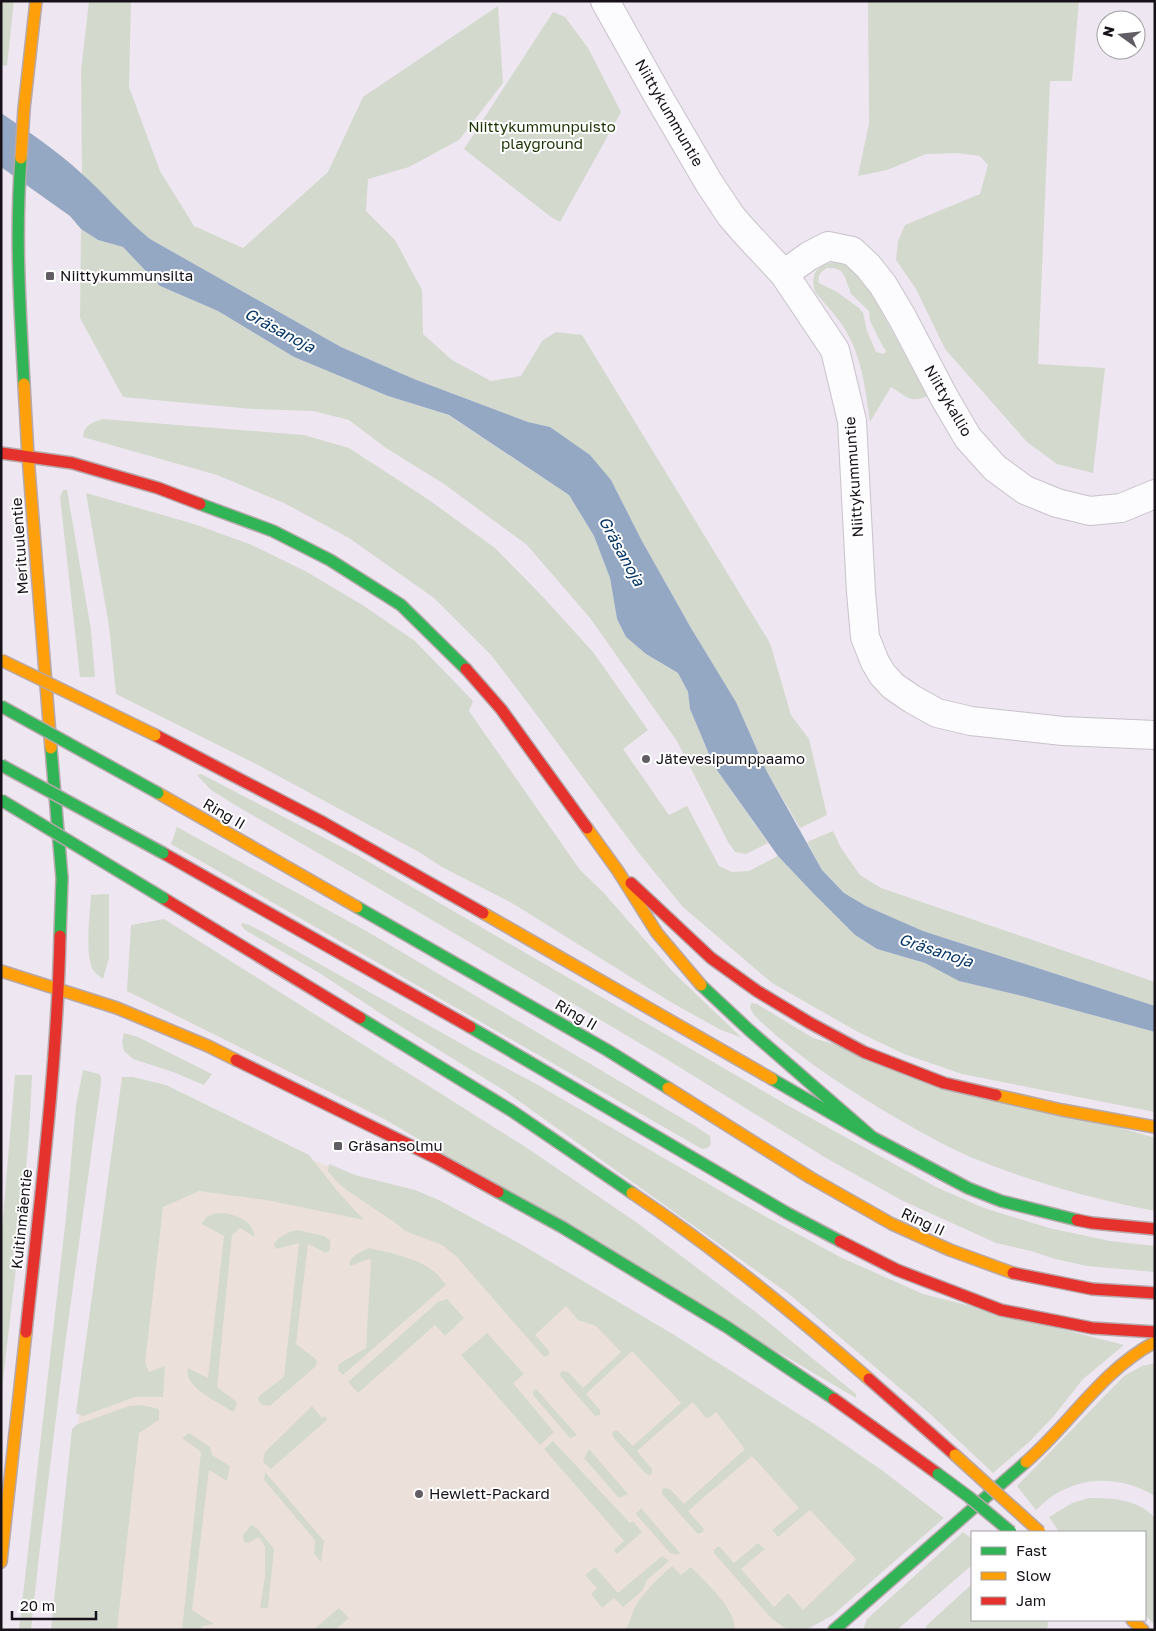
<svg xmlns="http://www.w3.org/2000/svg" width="1156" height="1631" viewBox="0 0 1156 1631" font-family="'Golos Text',sans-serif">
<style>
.commercial{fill:#ece0db}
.green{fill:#d3dacd;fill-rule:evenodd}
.water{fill:#94a8c4}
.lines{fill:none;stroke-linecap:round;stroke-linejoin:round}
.street-casing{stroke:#c9c2cb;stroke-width:30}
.fast-casing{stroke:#b6a8ab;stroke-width:14}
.slow-casing{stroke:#b6a8ab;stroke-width:14}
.jam-casing{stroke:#b6a8ab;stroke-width:14}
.street{stroke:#fcfbfd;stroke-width:28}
.fast{stroke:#30b455;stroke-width:11}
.slow{stroke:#ff9f0a;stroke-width:11}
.jam{stroke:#e5322d;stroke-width:11}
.fast-bridge-casing{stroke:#b6a8ab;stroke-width:14;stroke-linecap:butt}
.slow-bridge-casing{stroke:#b6a8ab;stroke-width:14;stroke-linecap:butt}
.fast-bridge{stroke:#30b455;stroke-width:11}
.slow-bridge{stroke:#ff9f0a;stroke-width:11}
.poi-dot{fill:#625c65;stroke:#fff;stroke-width:2}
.labels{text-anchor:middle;stroke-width:4;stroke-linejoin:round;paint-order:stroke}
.street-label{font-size:15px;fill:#171219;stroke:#fff}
.park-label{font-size:15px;fill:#1a3102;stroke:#fff}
.poi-label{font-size:15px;fill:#171219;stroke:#fff;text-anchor:start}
.water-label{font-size:16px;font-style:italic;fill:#063766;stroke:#fff}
</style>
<rect width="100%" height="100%" fill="#eee6f1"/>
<path class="commercial" d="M125 1082 397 1195 923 1530 797 1630H52L98 1270Z"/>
<path class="green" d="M1 1H14L7 66 1 65Z
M89 1H131L129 87 160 171 194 226 243 248 328 172 363 97 498 6 503 83 459 140 409 167 368 179 366 211 395 240 422 290 423 334 452 360 491 381 521 376 542 341 556 332 582 335 770 643 791 715 809 739 827 815 800 828 766 770 736 702 691 628 642 541 611 480 550 427 528 422 414 379 341 347 150 239 137 229 82 174 81 71Z
M868 1H1079L1072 81H1050L1038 364 1105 368 1093 473 1057 464 1027 442 945 349 916 289 896 260 898 241 905 225 980 194 988 165 980 156 958 153 926 154 887 170 858 176 869 123Z
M553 12 565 17 588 48 621 112 560 222 551 217 464 149Z
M81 229 98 240 123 247 160 286 218 311 294 357 388 396 448 415 569 495 594 536 610 578 617 619 626 637 646 654 678 673 688 692 690 709 714 766 768 843 746 854 735 852 728 842 677 741 590 618 527 545 444 484 386 448 349 420 313 411 252 409 123 397 80 318Z
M834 262 843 263 852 268 869 288 927 396C910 404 906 396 891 387L870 422C866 392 862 358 846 331 838 317 825 304 815 292 810 274 816 265 834 262ZM827 268H834L841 271 845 277 851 294 869 311 870 321 883 347 886 350 884 354 876 352 867 331 863 313 859 308 837 292 819 283C817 275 821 272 827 268Z
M102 419 304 435 349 448 429 500 495 548 544 598 593 652 648 730 623 749 669 815 687 806 719 866 732 872 749 871 778 856 812 892 855 935 877 949 925 963 960 981 1026 997 1155 1032V1112L962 1074 904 1054 858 1032 772 983 683 907 638 852 530 706 491 655 434 598 349 538 284 503 217 475 83 437C84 425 92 423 102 419Z
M63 490H67L91 630 95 677H80L60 497Z
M86 493 194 524 252 545 307 572 364 606 415 641 473 701 469 711 580 870 603 892 673 972 742 1038 719 1029 669 1001 512 903 442 867 419 852 258 765 116 694 109 626Z
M201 774 357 855 789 1106 936 1187 984 1208 1049 1228 1110 1241 1155 1246V1272L1087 1266 1055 1259 1031 1251 996 1243 901 1200 826 1158 663 1057 356 875 235 805 211 790 197 775Z
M177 827 368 932 695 1126 710 1136 711 1144 708 1148 702 1149 171 844Z
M833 831 841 848 860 875 881 888 1155 982V1006L923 931 866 906 844 893 822 870 807 842Z
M109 894V958L103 979C99 976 94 972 92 968 85 952 90 913 91 895Z
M164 919 527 1148 636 1222 757 1313 856 1394V1398L386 1120 127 991 131 925Z
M242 923 249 925 263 932 476 1052 538 1085 743 1204 840 1257 923 1294 1124 1345 1083 1379 1053 1417 1029 1442 993 1473 928 1412 789 1294 505 1091 389 1019 321 974 245 930 241 925Z
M751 1003 757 1004 813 1038 1155 1138V1211C1097 1200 1038 1184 983 1162 954 1151 926 1135 898 1119 847 1089 797 1057 754 1015L750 1008Z
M124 1033 138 1037 212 1074 204 1085 173 1072 133 1059 124 1051 122 1042Z
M83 1070 99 1074 101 1077V1083L65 1345 39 1556 31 1630H19L66 1217 76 1105Z
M15 1075H32C28 1183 13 1290 1 1397V1241Z
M122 1077H133L166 1085 309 1155 339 1193 364 1220 266 1200 199 1191 163 1207 145 1363 149 1372 165 1366 163 1397H135L83 1416 76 1413Z
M329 1164 355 1175 415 1190 439 1200 517 1242 676 1336 825 1431 883 1471 944 1518 833 1615 806 1630H788L772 1619 714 1553V1550L717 1547H720L734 1563 758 1543 765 1549 741 1569 774 1607 788 1593 803 1610 856 1559 810 1510 778 1537 772 1530 799 1508 752 1456 688 1511 704 1529 703 1532 699 1534 696 1532 662 1494V1490L664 1488 670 1489 684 1504 745 1449 716 1412 708 1418 705 1417 693 1402 637 1451 652 1469V1473L650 1475 646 1474 613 1437 612 1434 614 1431H618L633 1446 681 1403 632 1351 586 1394 600 1410V1415L595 1416 561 1377 560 1374 562 1371 568 1372 583 1388 621 1352 596 1326 578 1320 566 1306 535 1335 549 1351V1355L544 1357 456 1256 442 1245 405 1231 397 1224 348 1191 337 1182 328 1171Z
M225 1213C241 1217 252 1221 255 1237L240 1228 232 1235 217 1387 237 1402 235 1410 232 1411C219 1403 182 1386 188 1368L208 1378 224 1236 202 1224C207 1213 214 1214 225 1213Z
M298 1230 324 1236 330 1240V1250L326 1253 308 1244 296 1344 317 1360 316 1366 270 1406 262 1405 258 1400 259 1396 284 1377 299 1243 276 1249 274 1244C280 1235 288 1232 298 1230Z
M369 1248C390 1253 419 1258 436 1273 440 1277 443 1281 446 1285L343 1375 338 1370 339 1364 366 1348 371 1260 369 1259 350 1266 349 1264C351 1255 361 1252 369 1248Z
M447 1299 464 1318 445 1336 435 1325 358 1393 348 1382 438 1302Z
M487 1333 524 1374 513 1383 554 1432 540 1445 461 1355Z
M1155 1363V1496C1123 1477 1086 1475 1054 1495 1047 1499 1042 1505 1036 1510L1017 1486 1124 1376 1142 1366Z
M536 1389 577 1435 570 1438 533 1395V1391Z
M142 1405 159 1409V1420L139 1433 117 1630H51L72 1429 76 1425 129 1406Z
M312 1406 322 1418 325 1416 327 1420 271 1469 263 1462 265 1452Z
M189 1433 210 1447 212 1455 230 1466 227 1481 209 1470 192 1610 214 1624 203 1626 199 1630H182L201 1452 182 1438Z
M553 1441 630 1523 633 1521 642 1532 617 1554 614 1550 624 1541 544 1449Z
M589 1449 628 1494 619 1498 584 1458Z
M265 1472 324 1541 321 1562 314 1554 315 1540 264 1480Z
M1089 1498C1112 1498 1138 1499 1155 1518V1625L1145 1615V1532H1059L1049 1517 1072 1503Z
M641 1508 680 1553 678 1555 670 1553 636 1514Z
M251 1525 257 1528 274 1549 268 1608H260L265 1577V1547L259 1537 248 1543 244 1542 243 1535Z
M963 1532 972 1539V1565L897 1630H863L867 1619Z
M662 1556 669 1561 647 1580 642 1591 623 1607 614 1598 602 1608 591 1594 597 1588 585 1575 595 1567 618 1593Z
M672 1566 681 1575 691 1567C706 1583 735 1607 735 1630H624C632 1623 631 1612 636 1605 646 1590 659 1577 672 1566Z
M972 1584V1620H1047L1048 1624 1047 1630H926V1626Z
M339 1608 349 1618 335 1630H313Z"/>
<path class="water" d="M1 113C29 132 56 150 81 173 105 194 125 219 150 239L341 347 414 379 528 422 550 427 590 455 611 480 642 541 691 628 736 702 766 770 822 870 844 893 866 906 923 931 1155 1006V1032L1026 997 959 981 925 963 877 949 855 935 812 892 778 856 714 766 690 709 688 692 678 673 646 654 626 637 617 619 610 578 594 536 569 495 449 415 388 396 294 357 218 311 160 286 123 247 98 240 81 229 70 216 1 167Z"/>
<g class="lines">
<g class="street-casing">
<path id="street" d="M605 1 657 94 709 183 731 216 743 230 784 274 835 350 852 421 861 592 865 637 875 662 882 674 893 686 912 699 937 713 971 721 1063 731 1155 735
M784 274 809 256 828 246 852 251 868 266 883 285 902 317 944 397 968 438 995 468 1025 490 1057 503 1090 511 1121 508 1155 494"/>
</g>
<g class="fast-casing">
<path id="fast" d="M21 158C15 234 20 309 24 384
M200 504 273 531 330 560 401 605 466 669
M51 748 62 878 60 936
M357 907 607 1050 668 1088
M701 985 748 1029 872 1137
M360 1018 512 1111 632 1193
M470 1027 787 1213 840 1241
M772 1079 872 1137 968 1188 1001 1201 1077 1220
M498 1192 562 1227 727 1327 834 1399
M834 1630 1026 1462"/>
</g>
<g class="slow-casing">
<path id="slow" d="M21 158 24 109 36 1
M24 384 28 456 51 748
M158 793 357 907
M587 828 618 871 657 933 701 985
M483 913 772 1079
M1 971 117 1008 208 1046 236 1060
M668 1088 811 1178 892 1224 950 1250 1013 1273
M996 1095 1062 1110 1155 1127
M632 1193C716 1249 794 1313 869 1379
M1026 1462C1071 1423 1101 1371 1155 1342
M1 1562 26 1332
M1132 1620 1143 1630"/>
</g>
<g class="jam-casing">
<path id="jam" d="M1 453 72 463 158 488 200 504
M466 669 501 709 587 828
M155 735 324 823 483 913
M163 853 470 1027
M631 883 711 958 757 991 810 1023 864 1052 944 1083 996 1095
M163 898 360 1018
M236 1060 438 1159 498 1192
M1077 1220 1092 1223 1155 1229
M840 1241 897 1270 1001 1310 1092 1328 1155 1332
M1013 1273 1092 1289 1155 1293
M26 1332C40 1200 57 1068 60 936
M869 1379 955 1455
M834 1399 938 1474"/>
</g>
<use href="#street" class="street"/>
<use href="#fast" class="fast"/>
<use href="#slow" class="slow"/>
<use href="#jam" class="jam"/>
<g class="fast-bridge-casing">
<path id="fast-bridge" d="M1 706 158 793
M1 765 163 853
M1 800 163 898
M938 1474 969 1497 1011 1532"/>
</g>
<g class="slow-bridge-casing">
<path id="slow-bridge" d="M1 660 155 735
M955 1455 1040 1532"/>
</g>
<use href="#fast-bridge" class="fast-bridge"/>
<use href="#slow-bridge" class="slow-bridge"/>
</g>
<g class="poi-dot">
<rect x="45" y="271" width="10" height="10" rx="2.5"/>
<circle cx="646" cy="759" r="5"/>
<rect x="333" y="1141" width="10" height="10" rx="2.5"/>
<circle cx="419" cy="1494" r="5"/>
</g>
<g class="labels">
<g class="street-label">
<text transform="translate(669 113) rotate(60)" y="5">Niittykummuntie</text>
<text transform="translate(948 401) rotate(60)" y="5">Niittykallio</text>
<text transform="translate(854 477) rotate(-94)" y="5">Niittykummuntie</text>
<text transform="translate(20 546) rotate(-94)" y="5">Merituulentie</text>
<text transform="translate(224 814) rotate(30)" y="5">Ring II</text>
<text transform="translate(576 1015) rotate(30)" y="5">Ring II</text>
<text transform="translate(22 1219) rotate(-84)" y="5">Kuitinmäentie</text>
<text transform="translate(923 1222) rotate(25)" y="5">Ring II</text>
</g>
<g class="park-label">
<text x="542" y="132">Niittykummunpuisto<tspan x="542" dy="17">playground</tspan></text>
</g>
<g class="poi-label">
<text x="60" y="281">Niittykummunsilta</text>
<text x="656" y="764">Jätevesipumppaamo</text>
<text x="348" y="1151">Gräsansolmu</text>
<text x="429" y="1499">Hewlett-Packard</text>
</g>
<g class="water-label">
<text transform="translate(280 330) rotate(28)" y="6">Gräsanoja</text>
<text transform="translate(622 551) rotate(61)" y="6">Gräsanoja</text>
<text transform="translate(936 950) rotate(18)" y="6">Gräsanoja</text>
</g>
</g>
<rect width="1156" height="1631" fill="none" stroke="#171219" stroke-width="5"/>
<rect x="971" y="1531" width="175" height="90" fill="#ffffff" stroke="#a2a0a3"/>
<rect x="981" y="1547" width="25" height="8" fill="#30b455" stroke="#a2a0a3"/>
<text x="1016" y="1556" font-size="15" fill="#171219">Fast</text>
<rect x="981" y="1572" width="25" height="8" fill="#ff9f0a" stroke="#a2a0a3"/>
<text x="1016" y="1581" font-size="15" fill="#171219">Slow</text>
<rect x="981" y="1597" width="25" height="8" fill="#e5322d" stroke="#a2a0a3"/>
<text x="1016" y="1606" font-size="15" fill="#171219">Jam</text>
<g transform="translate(1121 35) rotate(285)"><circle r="24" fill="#ffffff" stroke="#a2a0a3"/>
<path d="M0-4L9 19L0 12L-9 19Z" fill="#625c65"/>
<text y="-8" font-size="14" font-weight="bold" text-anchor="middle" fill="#171219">N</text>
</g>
<path d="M12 1611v8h84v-8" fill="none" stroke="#171219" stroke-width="2.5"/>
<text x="20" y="1611" font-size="15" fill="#171219" stroke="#ffffff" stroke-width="4" paint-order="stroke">20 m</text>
</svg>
